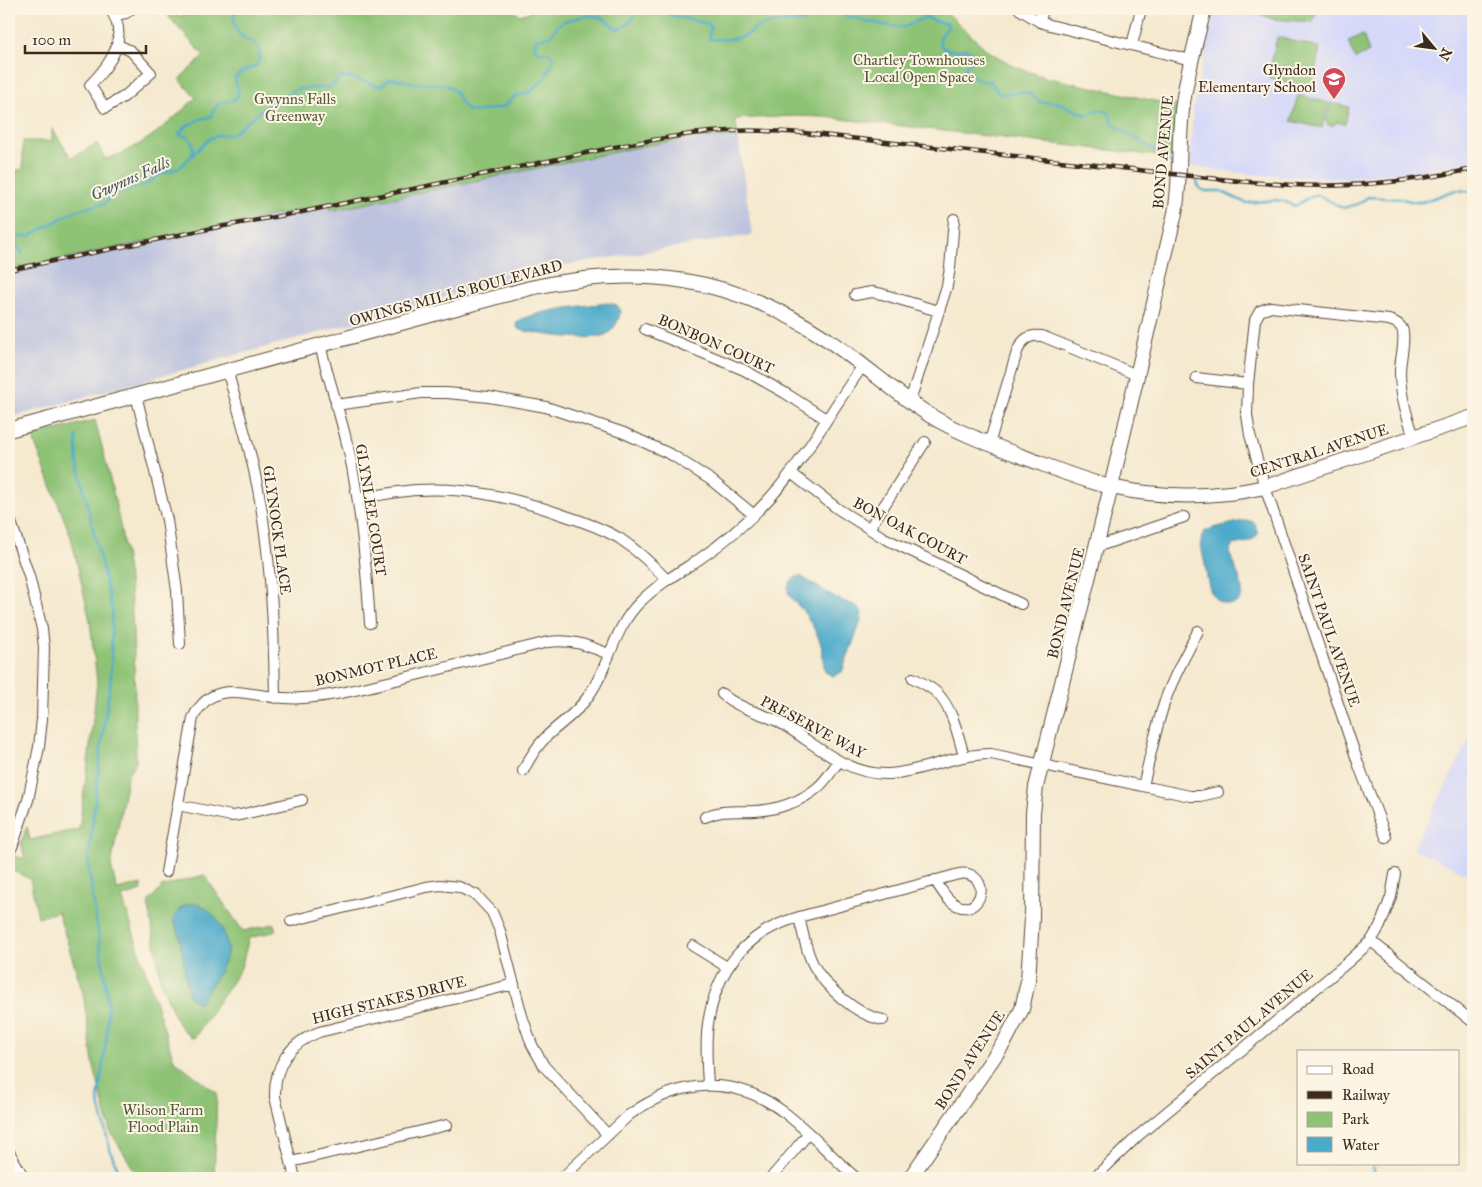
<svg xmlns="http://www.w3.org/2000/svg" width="1482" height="1187" viewBox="0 0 1482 1187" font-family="'IM FELL Great Primer',serif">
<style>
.built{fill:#d5d8f9}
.industrial{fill:#bdc3de}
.green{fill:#8ec376;stroke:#64764a}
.water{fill:#4caacb;stroke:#446a74}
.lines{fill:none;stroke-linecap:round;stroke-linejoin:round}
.stream{stroke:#4caacb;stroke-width:2.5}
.street-casing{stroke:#574739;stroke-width:12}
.secondary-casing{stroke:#574739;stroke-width:16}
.street{stroke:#fff;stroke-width:10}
.secondary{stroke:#fff;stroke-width:14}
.rail-casing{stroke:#3b2a1e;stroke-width:4.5}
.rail{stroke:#fcf5e5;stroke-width:2.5;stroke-dasharray:8;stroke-linecap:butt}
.labels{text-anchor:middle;stroke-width:4;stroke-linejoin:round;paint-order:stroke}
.park-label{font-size:15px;fill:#545838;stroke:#fcf5e5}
.poi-label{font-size:15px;fill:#3b2a1e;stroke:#fcf5e5;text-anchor:end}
.street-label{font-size:15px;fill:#3b2a1e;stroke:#fcf5e5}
.water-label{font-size:16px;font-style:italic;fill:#41575b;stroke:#fcf5e5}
</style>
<rect width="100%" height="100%" fill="#fcf5e5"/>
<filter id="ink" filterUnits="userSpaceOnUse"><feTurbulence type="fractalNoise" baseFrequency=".02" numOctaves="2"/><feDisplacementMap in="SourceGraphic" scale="10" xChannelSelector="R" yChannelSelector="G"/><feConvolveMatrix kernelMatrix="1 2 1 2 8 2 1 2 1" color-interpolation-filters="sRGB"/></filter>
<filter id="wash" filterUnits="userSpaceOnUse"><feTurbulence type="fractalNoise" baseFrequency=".0096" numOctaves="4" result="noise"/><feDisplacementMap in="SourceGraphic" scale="20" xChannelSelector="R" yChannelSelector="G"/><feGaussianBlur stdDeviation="1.12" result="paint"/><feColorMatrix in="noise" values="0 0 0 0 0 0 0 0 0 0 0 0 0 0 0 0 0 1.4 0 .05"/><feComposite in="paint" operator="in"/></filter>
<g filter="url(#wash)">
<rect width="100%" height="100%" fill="#f5e9cf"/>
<path class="built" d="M1215 9H1473V161L1420 171 1339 178 1260 175 1190 167 1193 109Z
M1473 733V877L1413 848Z"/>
<path class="industrial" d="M715 137H738L752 235 559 266 9 418V270L329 204 331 210 648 145Z"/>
<path class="green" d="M183 9H509L520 15 538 9H943L989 52 1018 68 1045 77 1178 106 1176 158 824 117 794 116 735 119 738 137 692 138 648 145 330 211 329 204 9 270V170H23V141H52V128L71 158 97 143 105 159C144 148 168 123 196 98L179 79 204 56 168 16H183Z
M1250 9H1317L1313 22 1272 19Z
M1363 35 1369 52 1355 59 1348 41Z
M1277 37 1320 48 1311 88 1268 77Z
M1298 95 1328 103 1322 128 1291 121Z
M1330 103 1349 107 1345 124 1337 122 1333 126 1328 125 1326 121Z
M95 420C109 473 122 525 129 580 136 640 134 702 136 763L128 773 111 866 117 890 141 884 142 891 122 897 174 1060 217 1093 214 1178H139L110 1131 93 1063 83 993 58 912 38 917 30 879 9 869V854L25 859 21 842 27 827 30 840 79 829 89 755 97 682 90 621 71 537 32 436Z
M204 875 243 931 274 924 276 931 249 938 241 968 195 1037 191 1038 178 1024 161 983 148 902 161 889V887Z"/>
<path class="water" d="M608 303 617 305 621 311C619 318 616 327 610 332 598 344 534 334 518 329L516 324C524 311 591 305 608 303Z
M1247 520 1255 523 1258 534C1252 543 1243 543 1233 545L1230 549C1230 565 1244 578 1242 594 1242 599 1238 603 1233 604 1211 607 1208 585 1206 570 1204 559 1201 550 1201 539L1204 532 1213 528Z
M800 576 838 599 857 606 862 612 861 621 842 672 833 676 825 672C823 663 823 654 821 645 818 634 810 621 803 611 799 605 787 597 788 589 788 582 794 577 800 576Z
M188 904C192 904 196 903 199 905 216 911 229 936 227 953 224 967 209 988 201 1001L197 1002 189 997 179 933 173 920C176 913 180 907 188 904Z"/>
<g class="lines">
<path class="stream" d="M656 9 674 16 709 24 711 27 709 36 710 39C723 40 747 40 755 28 768 23 781 22 795 22 802 22 808 19 815 19L820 12 831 9 838 13 868 22 897 27H905L925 17 937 22 947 23 948 27 940 37V45C949 51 954 52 964 49L972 52 975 57 973 61 965 66V69C974 76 979 84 991 81L998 93C1009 97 1020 89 1030 94 1033 96 1036 99 1039 102L1059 103 1086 115 1099 110 1106 111 1110 115 1113 124 1157 152 1173 165
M192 156C194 147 194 143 187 136H181L179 134 184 128 200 119 211 117C217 92 236 109 238 93 239 87 234 83 235 78L240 73 257 65C266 37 247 46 238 32 233 25 234 17 235 9
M1197 181 1199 188 1205 191H1220L1246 203 1276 200 1283 201 1295 206 1313 195H1318L1343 208 1358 204 1368 197 1403 199 1414 202H1422L1456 190 1473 192
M11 236 23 255
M9 237 30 236 69 214 81 209 105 203 113 194 120 191 145 185 161 174 179 168 209 139 219 135H229L236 131 276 98 298 89 331 87 340 78 350 77 378 86 383 85 389 79H394L415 83 446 85 456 92 460 102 467 110 475 112 504 107 515 96 530 92 545 77 554 60 550 53 539 52 535 48V42L537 39 550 36 559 24 564 21 587 16H596L604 19 617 29C630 27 632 15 641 9
M76 436 78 464 112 610 111 677 101 748 88 864 108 1000 107 1034 98 1099 111 1153 122 1178
M1372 1163 1376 1178"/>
</g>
</g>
<g filter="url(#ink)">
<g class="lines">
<g class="street-casing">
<path id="street" d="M110 9C130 37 111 64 90 85L105 108 125 96 151 73 131 51 118 45
M1019 9 1040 22 1050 25 1191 60
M114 15 126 13 131 9
M1040 22 1043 9
M1132 45 1141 9
M855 295 872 292 882 294 938 311
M645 329 744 370 785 393 826 419
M320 345C329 381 341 416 349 452 361 508 366 565 370 623
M227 370C241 419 256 468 263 519 272 578 274 638 275 698
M1196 378 1248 384
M136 395 167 520 177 591 180 644
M910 401 947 286 950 268 954 219
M336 405 421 393H447L489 397 546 407 624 433 672 455 711 480 754 515
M989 444 1017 352C1022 340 1028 334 1042 336L1137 375
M791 473 838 509 884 538 1021 604
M358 499C378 495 398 491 418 490 468 487 515 498 563 515 582 521 601 528 619 538 637 550 652 564 667 580
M9 516 29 576 42 629 44 648 42 719 39 747 28 800 12 847
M869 529 925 442
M1096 547 1184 517
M913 678C921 682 929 686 936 692 953 708 958 736 964 756
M722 694C738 708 758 712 777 721 813 741 845 776 890 774 924 771 956 754 991 754L1190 796H1200L1218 792
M523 771C529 759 536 747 546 737 560 723 576 714 587 698 609 669 613 628 640 602 657 585 678 573 698 560 723 543 746 524 767 501 805 461 830 410 863 366
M1143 786C1150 758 1155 731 1164 704 1172 678 1186 655 1198 631
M178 805 231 816 240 815 302 800
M705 817C722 809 737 812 755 811 776 810 801 802 817 788 826 781 832 770 839 761
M1386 837 1358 763 1265 487 1250 435 1247 415 1248 384 1255 320 1260 311 1271 307 1389 320C1396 322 1402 325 1403 332 1405 345 1400 359 1400 372 1400 394 1407 416 1414 437
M166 872 193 718C211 681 240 693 273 697 282 698 293 699 303 698 337 696 370 686 404 678 452 666 500 654 548 642 573 639 586 645 609 654
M799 917C803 933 806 952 814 966 826 988 858 1016 883 1020
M291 921 426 887 440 885 459 887 476 895 492 912 500 931 522 1016 532 1045 544 1066 608 1135
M1371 941 1473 1022
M693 946 727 967
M708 1085C707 1065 705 1044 708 1024 716 969 746 932 799 917L959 874C981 870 989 897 970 907 952 910 943 893 935 880
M9 1152 24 1178
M291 1162 447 1125
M295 1178 275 1097C274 1065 290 1043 319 1032L514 984
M562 1178 629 1115C679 1079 734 1074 785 1113 810 1132 832 1157 856 1178
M771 1178 808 1134
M1094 1178 1139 1135 1348 962 1371 941 1380 926 1391 897 1395 874"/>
</g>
<g class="secondary-casing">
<path id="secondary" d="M9 430 530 288C638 264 732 276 825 338 862 362 894 393 931 416 959 433 990 444 1021 456 1051 467 1080 480 1111 487 1161 498 1215 498 1265 487L1473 417
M910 1178 1005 1041 1022 1009 1028 981 1032 918 1033 813 1036 787 1111 487 1175 213C1181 179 1178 145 1182 110 1186 76 1196 42 1204 9"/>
</g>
<use href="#street" class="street"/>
<use href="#secondary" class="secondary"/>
<g class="rail-casing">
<path id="rail" d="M9 270 213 228 302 212 615 147C653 140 691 132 730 131 755 130 780 131 804 133 904 144 1005 155 1105 166 1167 173 1230 182 1293 185 1354 188 1414 181 1473 169"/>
</g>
<use href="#rail" class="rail"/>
</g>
</g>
<defs>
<g id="school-pin" transform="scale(1.25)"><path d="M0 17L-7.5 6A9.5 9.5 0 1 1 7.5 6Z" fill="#d1495b" stroke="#fcf5e5"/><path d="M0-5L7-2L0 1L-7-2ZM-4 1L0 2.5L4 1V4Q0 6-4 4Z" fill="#fff"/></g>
</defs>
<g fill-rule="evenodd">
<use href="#school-pin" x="1334" y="79"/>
</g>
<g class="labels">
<g class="park-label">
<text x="919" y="65">Chartley Townhouses<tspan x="919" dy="17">Local Open Space</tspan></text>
<text x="295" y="104">Gwynns Falls<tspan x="295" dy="17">Greenway</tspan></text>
<text x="163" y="1115">Wilson Farm<tspan x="163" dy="17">Flood Plain</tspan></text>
</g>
<g class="poi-label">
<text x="1316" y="75">Glyndon<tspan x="1316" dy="17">Elementary School</tspan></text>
</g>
<g class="street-label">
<text transform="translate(1163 152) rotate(-85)" y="5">BOND AVENUE</text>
<text transform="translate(456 293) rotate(-15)" y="5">OWINGS MILLS BOULEVARD</text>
<text transform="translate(716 344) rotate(24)" y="5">BONBON COURT</text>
<text transform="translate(1319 451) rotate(-18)" y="5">CENTRAL AVENUE</text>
<text transform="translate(371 510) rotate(81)" y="5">GLYNLEE COURT</text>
<text transform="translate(277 530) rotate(82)" y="5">GLYNOCK PLACE</text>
<text transform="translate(910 531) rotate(28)" y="5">BON OAK COURT</text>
<text transform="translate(1066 603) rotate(-76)" y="5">BOND AVENUE</text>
<text transform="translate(1329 630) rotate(71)" y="5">SAINT PAUL AVENUE</text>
<text transform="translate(376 667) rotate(-13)" y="5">BONMOT PLACE</text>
<text transform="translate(813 727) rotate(28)" y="5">PRESERVE WAY</text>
<text transform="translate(389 1000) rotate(-14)" y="5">HIGH STAKES DRIVE</text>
<text transform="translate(1249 1024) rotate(-40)" y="5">SAINT PAUL AVENUE</text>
<text transform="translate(970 1060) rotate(-57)" y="5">BOND AVENUE</text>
</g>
<g class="water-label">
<text transform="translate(130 178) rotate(-24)" y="6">Gwynns Falls</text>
</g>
</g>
<rect width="1482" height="1187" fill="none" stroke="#fcf5e5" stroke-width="30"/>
<rect x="1297" y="1050" width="162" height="115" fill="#fcf5e5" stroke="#afa495"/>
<rect x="1307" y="1066" width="25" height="8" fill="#ffffff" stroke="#afa495"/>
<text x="1342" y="1074" font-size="15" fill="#3b2a1e">Road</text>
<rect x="1307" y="1091" width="25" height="8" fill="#3b2a1e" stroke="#afa495"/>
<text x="1342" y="1100" font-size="15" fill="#3b2a1e">Railway</text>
<rect x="1307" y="1112" width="25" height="15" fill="#8ec376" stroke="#afa495"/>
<text x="1342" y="1124" font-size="15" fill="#3b2a1e">Park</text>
<rect x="1307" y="1137" width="25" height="15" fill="#4caacb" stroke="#afa495"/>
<text x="1342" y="1150" font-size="15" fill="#3b2a1e">Water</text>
<g transform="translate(1434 48) rotate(119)" stroke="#fcf5e5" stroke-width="4" paint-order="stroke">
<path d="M0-4L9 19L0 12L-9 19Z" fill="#3b2a1e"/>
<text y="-8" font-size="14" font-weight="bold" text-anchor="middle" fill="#3b2a1e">N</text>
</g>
<path d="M25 45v8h121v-8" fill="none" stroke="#3b2a1e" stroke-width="2.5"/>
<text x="32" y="45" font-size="15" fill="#3b2a1e" stroke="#fcf5e5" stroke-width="4" paint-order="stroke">100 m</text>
</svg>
